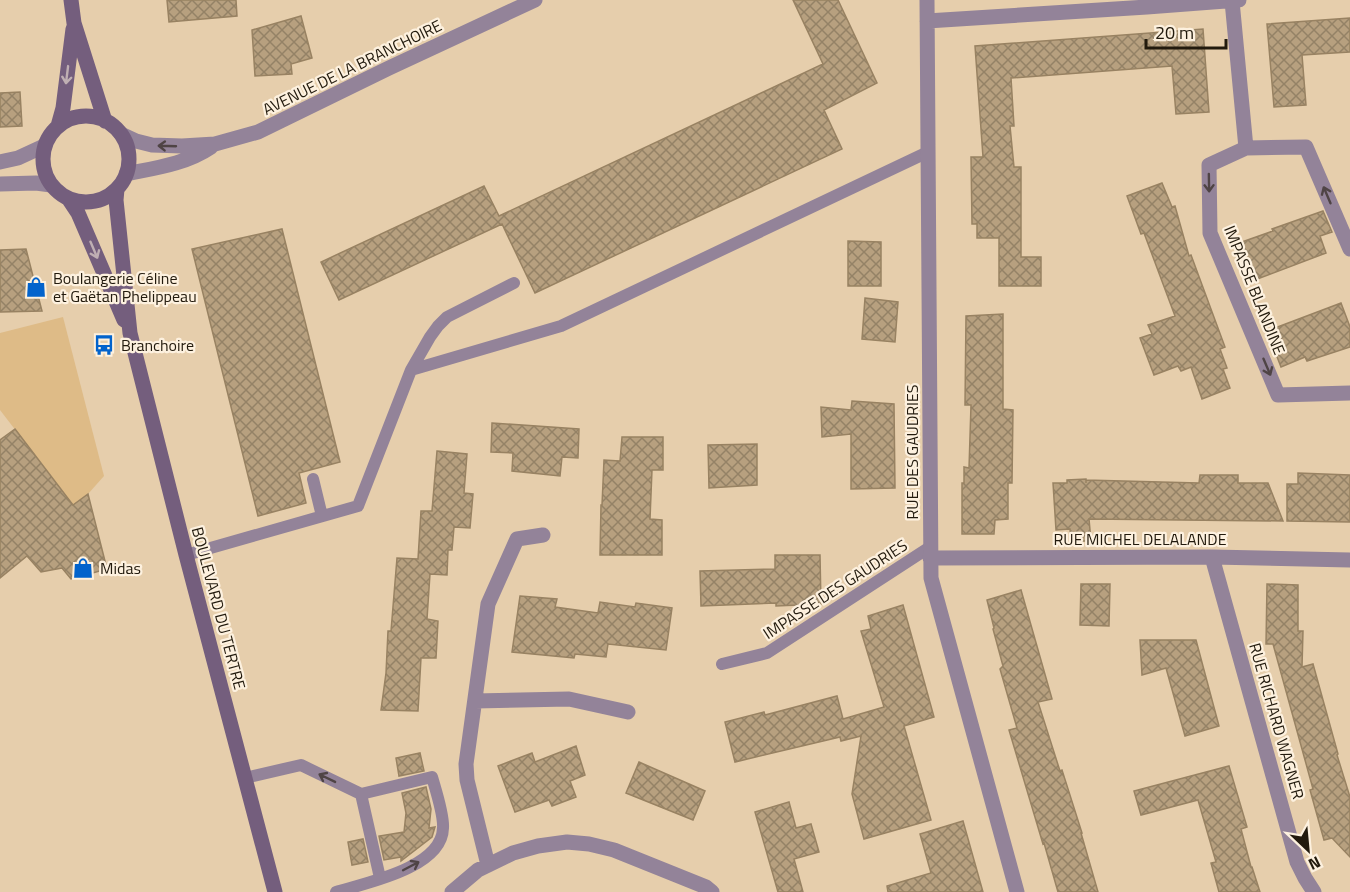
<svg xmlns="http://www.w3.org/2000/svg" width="1350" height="892" viewBox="0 0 1350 892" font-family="'Titillium Web',sans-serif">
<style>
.grass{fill:#debb87}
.building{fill:url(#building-cross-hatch);stroke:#988262;stroke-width:1.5}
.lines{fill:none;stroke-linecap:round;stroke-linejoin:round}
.service{stroke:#938399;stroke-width:12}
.minor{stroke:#938399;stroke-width:15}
.secondary{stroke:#745e7d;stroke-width:15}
.oneway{stroke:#bfafb3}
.oneway2{stroke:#4f4445}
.labels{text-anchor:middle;stroke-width:4.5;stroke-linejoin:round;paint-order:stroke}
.street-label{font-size:16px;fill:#221a0d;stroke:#fdf1df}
.poi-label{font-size:16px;fill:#221a0d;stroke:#fdf1df;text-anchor:start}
</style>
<defs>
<pattern id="building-cross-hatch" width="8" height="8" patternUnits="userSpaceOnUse" patternTransform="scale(1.5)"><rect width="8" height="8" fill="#b7a07f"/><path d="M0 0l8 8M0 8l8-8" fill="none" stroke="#948266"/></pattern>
</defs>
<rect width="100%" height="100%" fill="#e6ceac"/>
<path class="grass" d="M63 317 104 476 88 494 73 505 0 410V333Z"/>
<path class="building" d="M167 0H236L237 16 169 22Z
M793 0H838L877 83 824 110 842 149 535 293 502 224 339 300 321 262 484 186 499 216 823 64Z
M301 16 312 58 291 64 292 74 255 76 252 30Z
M1350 18V52L1302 55 1306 105 1274 107 1267 24Z
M1203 29 1209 112 1176 114 1172 66 1011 78 1014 126H1010L1014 167H1021V257H1041V286H999V238H977V224H972L971 157H983L975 46Z
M20 92 22 126 0 127V93Z
M1162 183 1172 207 1175 206 1189 256 1191 255 1225 347 1220 349 1227 368 1223 369 1230 388 1202 399 1191 367 1181 371 1178 366 1154 375 1140 338 1152 334 1148 325 1175 316 1144 233 1141 234 1127 196Z
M1323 211 1332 232 1320 236 1326 253 1252 281 1239 243 1273 231 1272 229Z
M282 229 340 462 299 473 306 503 258 516 192 249Z
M848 241 881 242V286H848Z
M26 249 42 311 0 312V250Z
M865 298 898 302 895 342 862 339Z
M1341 303 1350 327V347L1307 361 1305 357 1281 367 1267 331Z
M1003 314V409L1013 410 1012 483H1008V519L995 520 994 534H962V483H964V467L969 468 971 405H965L966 316Z
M852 401 894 404 895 488 851 489V434L822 437 821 407 851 410Z
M492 423 579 429 578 458 562 457 560 476 512 471 513 453 491 452Z
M15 429 73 505 88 494 107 569 71 579 62 568 41 572 27 556 0 578V440Z
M622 437H663V470H652L650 519 662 520V555H600L601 505H602L604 460 620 461Z
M757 444V485L709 488 708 445Z
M437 451 467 454 464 493 473 494 470 528 454 527 452 550H448L447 575 430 574 427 619 438 621 436 658H421L418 711 381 710 386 673 388 631H391L397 558 418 559 421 511H432Z
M1298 473 1350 475V522L1287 521V484H1298Z
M1200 475H1238V483H1268L1283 521 1089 519 1091 541H1071L1070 529 1056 530 1053 483H1067V480L1086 479V483V480L1199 483Z
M775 555H820L821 604 776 606V603L701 606 700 571 775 569Z
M1081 584H1110L1109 626 1080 625Z
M1267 584 1298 585V631H1303L1302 667 1313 664 1338 754 1337 755 1350 797V857L1332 838 1324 840 1310 790 1313 789 1273 644H1266Z
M1021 590 1052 699 1038 702 1060 771 1062 770 1082 833H1081L1098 892H1058L1044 843 1043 844 1009 730 1017 728 1000 669 1003 666 993 629 994 628 987 600Z
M520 596 557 599 555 607 598 613 600 602 635 607 636 603 672 608 666 650 608 644 606 657 575 654 574 658 512 652Z
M903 605 934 717 904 726 931 820 864 839 852 794 861 736 841 741 840 737 735 762 725 722 764 712 765 715 837 696 843 719 884 707 861 631 871 629 868 616Z
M1140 640H1196L1219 726 1185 736 1166 668 1142 675Z
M576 746 585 775 570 781 576 797 552 806 549 800 515 812 498 766 532 753 535 762Z
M420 753 424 771 399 776 396 758Z
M639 762 705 791 693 820 626 793Z
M1229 766 1247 827 1241 829 1251 867H1252L1260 892H1219L1211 863 1216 862 1198 800 1141 815 1134 791Z
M426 787 431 809 429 828 435 827 432 837 401 861V857L384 860 379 836 404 832 406 813 402 793Z
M789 802 796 828 811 824 819 852 794 859 803 892H778L755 812Z
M963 821 983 892H888L887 886 931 873 920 834Z
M363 839 368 862 352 865 348 842Z"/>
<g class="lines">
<path class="service" d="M411 370 430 337 438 326 447 317 514 283
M313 479 322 516
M186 555 358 506 411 370 561 326 928 152
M722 664 767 653 930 547
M245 778 301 765 361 794 432 777C436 791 444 815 443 828 442 868 366 883 336 892
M361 794 380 878"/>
<path class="minor" d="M927 0 931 578 1017 892
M1232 1 1246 148
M927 21 1147 7 1239 0
M121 134 136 141 152 145 182 146 215 144 258 132 389 68 535 0
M0 162 18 158 44 146
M126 174C155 168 186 164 211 147
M0 184 36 183 51 185
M1350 249 1306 147 1246 148 1209 165 1210 233 1278 395 1350 393
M1212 557 1297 862 1305 878 1314 892
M930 558 1212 557 1350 560
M475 701 569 699 628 712
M488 865 467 780 466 764 488 604 517 539 543 535
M452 892 478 870 513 853 538 846 567 842 589 844 614 850 706 887 712 892"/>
<path class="secondary" d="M71 0 74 23 105 121
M43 159a43 43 0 1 1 86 0a43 43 0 1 1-86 0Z
M58 126 63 108 73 29
M117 189 116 200 130 333 186 555 275 892
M68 198 78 213 124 320"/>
</g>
<defs><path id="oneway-shaft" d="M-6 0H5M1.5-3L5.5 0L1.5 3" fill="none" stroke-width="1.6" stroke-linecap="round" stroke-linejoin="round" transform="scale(1.5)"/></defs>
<g class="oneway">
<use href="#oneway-shaft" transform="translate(67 75) rotate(97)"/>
<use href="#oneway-shaft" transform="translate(94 250) rotate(67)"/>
</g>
<g class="oneway2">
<use href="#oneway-shaft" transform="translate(167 146) rotate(-178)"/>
<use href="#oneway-shaft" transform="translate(1209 183) rotate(89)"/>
<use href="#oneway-shaft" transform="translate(1327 195) rotate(-113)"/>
<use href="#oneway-shaft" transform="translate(1267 367) rotate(67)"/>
<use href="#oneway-shaft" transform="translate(327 778) rotate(-154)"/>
<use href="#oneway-shaft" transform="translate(411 866) rotate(-28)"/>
</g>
<defs>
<g id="shop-bare" transform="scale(1.62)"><path d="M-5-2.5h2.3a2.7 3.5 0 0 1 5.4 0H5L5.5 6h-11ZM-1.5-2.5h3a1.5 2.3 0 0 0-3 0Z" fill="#0263cc" stroke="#fdf1df" stroke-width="2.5" paint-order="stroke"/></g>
<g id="bus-bare" transform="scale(1.62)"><path d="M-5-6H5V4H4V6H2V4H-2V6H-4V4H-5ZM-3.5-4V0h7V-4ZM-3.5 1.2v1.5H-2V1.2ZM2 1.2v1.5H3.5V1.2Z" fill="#0263cc" stroke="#fdf1df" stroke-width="2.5" paint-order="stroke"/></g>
</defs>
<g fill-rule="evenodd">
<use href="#shop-bare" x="36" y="287"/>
<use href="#bus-bare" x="104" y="345"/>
<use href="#shop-bare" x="83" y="568"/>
</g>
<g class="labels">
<g class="street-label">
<text transform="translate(352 67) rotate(-26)" y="6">AVENUE DE LA BRANCHOIRE</text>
<text transform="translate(1255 290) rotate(68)" y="6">IMPASSE BLANDINE</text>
<text transform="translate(912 452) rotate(-90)" y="6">RUE DES GAUDRIES</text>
<text x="1140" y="545">RUE MICHEL DELALANDE</text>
<text transform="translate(835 589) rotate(-33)" y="6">IMPASSE DES GAUDRIES</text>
<text transform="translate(219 608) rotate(75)" y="6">BOULEVARD DU TERTRE</text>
<text transform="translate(1277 721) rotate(74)" y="6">RUE RICHARD WAGNER</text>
</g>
<g class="poi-label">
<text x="53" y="284">Boulangerie Céline<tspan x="53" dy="18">et Gaëtan Phelippeau</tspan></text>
<text x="121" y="351">Branchoire</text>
<text x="100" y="574">Midas</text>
</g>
</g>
<g transform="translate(1308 850) rotate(154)" stroke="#fdf1df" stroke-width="4.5" paint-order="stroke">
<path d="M0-4.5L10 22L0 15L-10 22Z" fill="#221a0d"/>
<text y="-9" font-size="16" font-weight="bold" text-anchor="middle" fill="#221a0d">N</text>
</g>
<path d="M1146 39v9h80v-9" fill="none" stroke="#221a0d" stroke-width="3"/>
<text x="1155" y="39" font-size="18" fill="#221a0d" stroke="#fdf1df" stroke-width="4.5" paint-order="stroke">20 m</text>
</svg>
